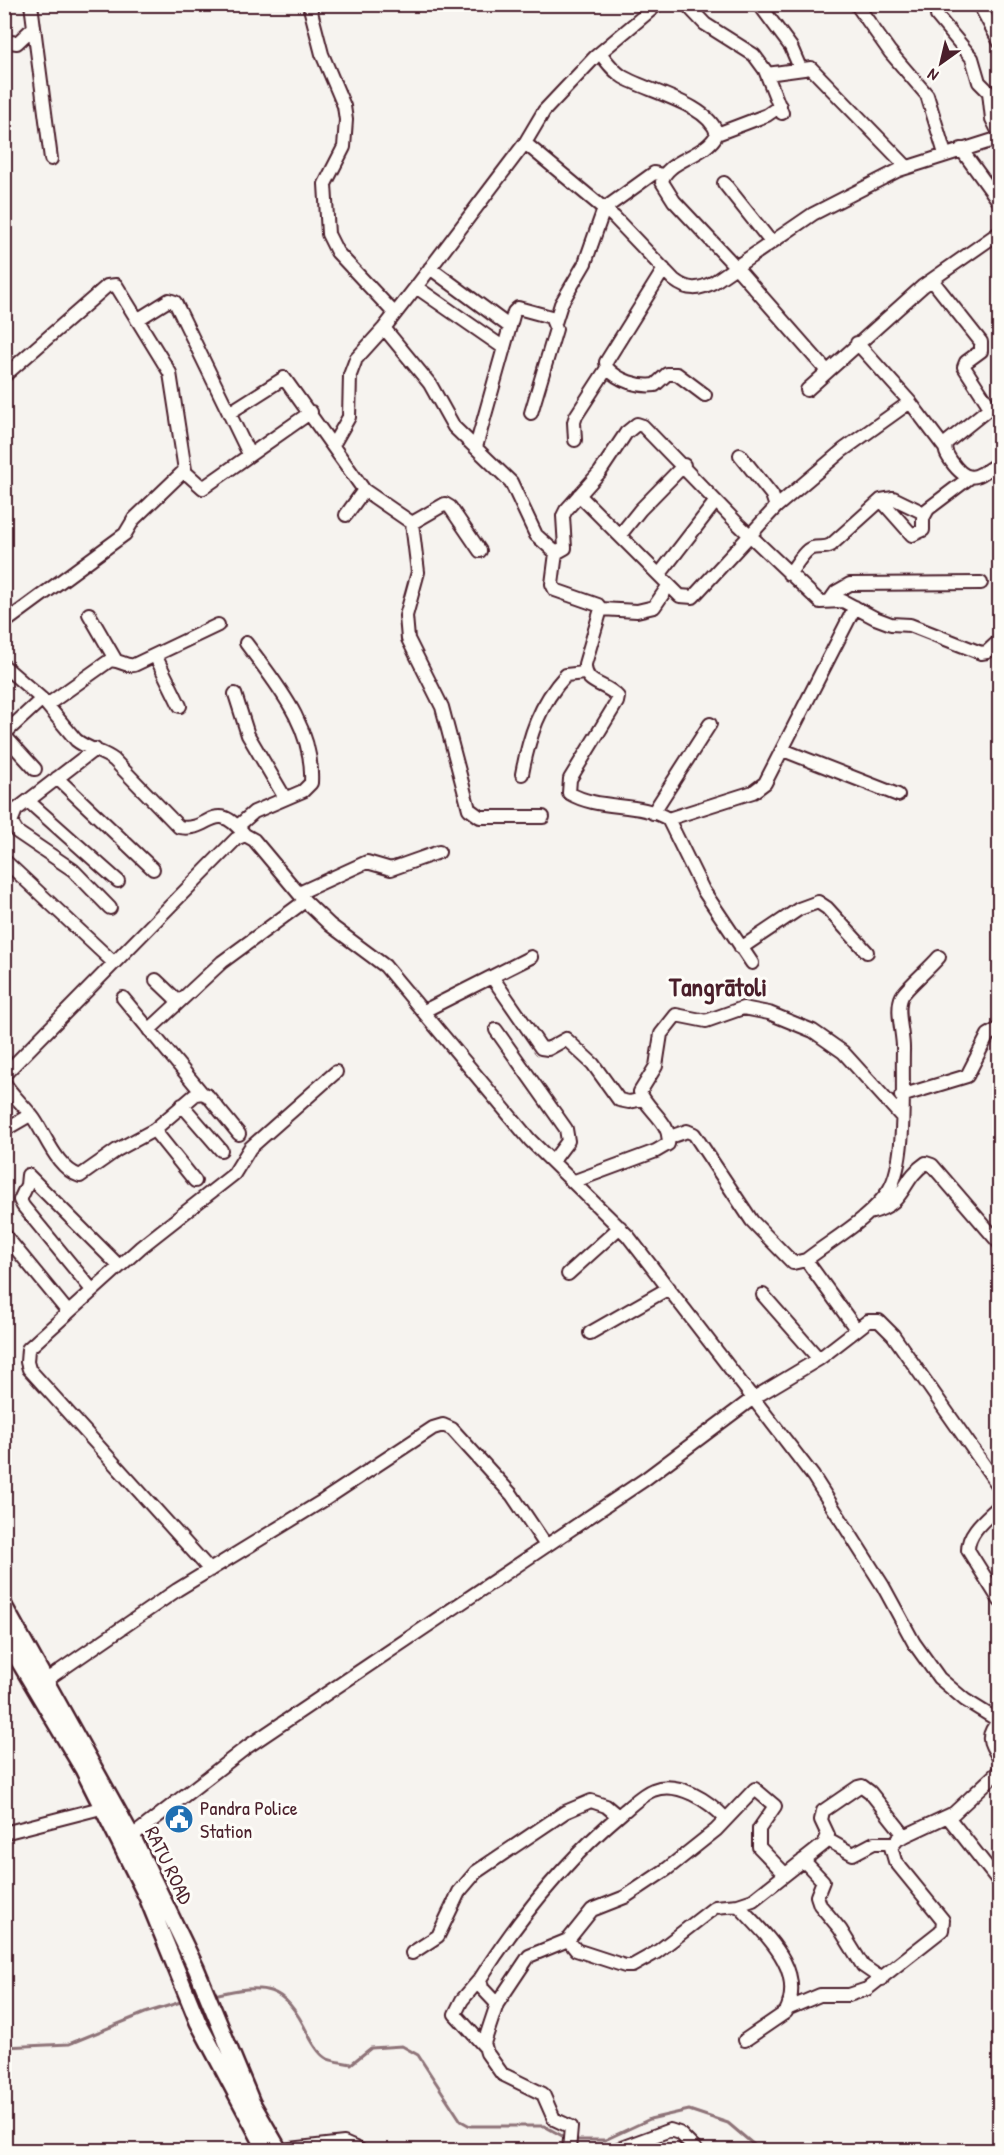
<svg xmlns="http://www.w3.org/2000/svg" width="1004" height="2155" viewBox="0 0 1004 2155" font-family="'Patrick Hand',sans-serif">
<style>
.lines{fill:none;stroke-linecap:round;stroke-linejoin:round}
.stream{stroke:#8e7378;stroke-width:3}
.minor-casing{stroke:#4a1f2b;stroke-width:16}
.major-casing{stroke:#4a1f2b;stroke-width:20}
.minor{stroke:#fdfcf7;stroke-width:12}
.major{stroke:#fdfcf7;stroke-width:15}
.labels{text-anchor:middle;stroke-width:6;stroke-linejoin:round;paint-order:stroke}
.poi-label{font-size:20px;fill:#4a1f2b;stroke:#fdfcf7;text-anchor:start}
.street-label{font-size:20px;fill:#4a1f2b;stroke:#fdfcf7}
.district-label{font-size:26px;font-weight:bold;fill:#4a1f2b;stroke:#fdfcf7}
</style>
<rect width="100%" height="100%" fill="#f6f3ef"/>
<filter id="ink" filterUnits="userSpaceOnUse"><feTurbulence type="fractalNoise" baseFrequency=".0167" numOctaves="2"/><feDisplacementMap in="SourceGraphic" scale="12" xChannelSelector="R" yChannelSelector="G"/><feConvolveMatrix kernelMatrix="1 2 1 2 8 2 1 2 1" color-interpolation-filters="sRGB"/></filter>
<g filter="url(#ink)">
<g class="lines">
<path class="stream" d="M214 1995C265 1983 284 1984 308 2034 312 2042 319 2055 328 2059 335 2062 343 2062 351 2064L371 2048 402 2046 418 2055 461 2121 470 2126H544L566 2138
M4 2047 69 2044 145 2013 184 2001
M573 2140H605L650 2119 689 2110 728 2123 760 2150"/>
<g class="minor-casing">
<path id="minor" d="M31 4 51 159
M309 4 322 54 344 106 346 120 344 147 325 184 328 234 337 252 395 314
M686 4 705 24 754 55 765 70 782 113
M759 4 791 47 800 68
M856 4 890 52 927 95 945 154
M979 4 1000 43
M937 16 972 58 979 82 989 92 992 119 1000 135
M4 41 17 43 34 27
M600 53C607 62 613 71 623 77 649 92 709 104 717 134 706 157 665 160 662 182L674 201 735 266 827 371
M767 74 811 68 907 167
M717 134 767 115 780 106
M525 143 614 217 674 280C688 291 699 290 714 282L813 214 899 170 1000 138
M961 149 1000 203
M724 183 771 242
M430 268 510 327
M664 269 606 362 607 368C619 381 638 387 655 385L667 374H677L705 395
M932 280 981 342V351L966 362 964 367 988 404 987 410 946 443C944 451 947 455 951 461 969 487 978 476 1000 462
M416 287 504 348
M137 320 169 300 175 302 249 454
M555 323 561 304 585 263 604 209 654 173 663 175
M384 328 430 384 454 427 511 482 536 535 556 553 565 548 563 516 566 510 600 472 626 433 637 424 643 426 738 524 820 602 843 601 875 618 891 624 910 625 981 653 987 652 1000 640
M857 343 910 402 944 447
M4 376 107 286 116 285 170 373 185 470 134 519 125 534 4 623
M807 390 923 286 1000 232
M229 413 284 378 364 490 412 523 418 572 406 616 408 639 442 707 469 809 480 817H543
M575 440 574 422 576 416 607 368
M333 445 349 417 350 375 356 359 384 328 416 287 525 143 544 111 595 57 658 4
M476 447 514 312 518 308 551 317 556 329 531 413
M185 472 203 488 311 412
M579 495 680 596 693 597 776 507 772 495 740 455
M881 500 893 498 924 513
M776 507 843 450 910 402
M346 515 364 490
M412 523 445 504 450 507 480 551
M620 535 640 510 684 465
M556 553 552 584 555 590 598 605 601 609 585 664C584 686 606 682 618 697L617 702 570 779 569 793C599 811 639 801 668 819L703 890 752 963
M789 574C795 567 804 550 812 548 820 546 824 549 831 545L881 500 912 535 923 530V518L928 509 969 478
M659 575 716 501
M831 599 836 592 850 584 981 583
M601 609 637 611 654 607 669 585
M89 614 115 659
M155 655 180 706
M4 666 42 699 76 740C88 750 103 751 114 760L179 827C211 833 213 796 245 835
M235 694 248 735 285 798
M47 705 109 661C119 658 124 667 134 665L218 625
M4 734 42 699
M4 735 35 769
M95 749 16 810 11 822 17 832 73 870 110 908
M783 750 898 795
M522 774C529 737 539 704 566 675L584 673
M57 778 153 869
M28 801 118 881
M653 813 710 724
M668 819 753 792 765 783 855 607
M238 826 254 812 303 791 311 783C314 727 277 685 246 643
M4 860 113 962
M299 893 367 862 391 869 439 852
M741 948 799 909 818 902 827 908 867 952
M492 977 541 1048 548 1049 566 1039 593 1064 619 1100 629 1102 643 1099
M156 980 179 1002
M123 998 202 1093
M424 1011 531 957
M149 1030 222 962 305 901
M496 1030 566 1129 568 1141 553 1161
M4 1075 236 839 245 835 254 840 305 901 330 925 385 966 530 1140 628 1236 813 1476 883 1586 914 1643 939 1678 965 1700 999 1721
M4 1082C12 1096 25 1106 34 1119 47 1138 57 1168 80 1176L117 1150 154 1130 196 1094 202 1093 208 1096 239 1134
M901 1096 967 1076 988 1035 1000 1028
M182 1105 221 1150
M4 1130 30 1115
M154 1130 195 1181
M670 1137 687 1131 694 1134 752 1221 793 1263 806 1260 856 1329
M28 1175 27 1185 20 1200 23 1206 92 1290
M28 1175 119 1266
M575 1181 656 1151 668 1144C673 1124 647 1110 640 1092L656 1066 661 1034 676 1015 706 1021 743 1008 769 1013 813 1031 843 1052 901 1116
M869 1213C909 1203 899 1181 926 1163L932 1165 1000 1244
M4 1234 68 1312
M806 1260C833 1239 870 1219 889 1190 907 1161 902 1086 903 1051 904 1035 895 1010 902 996 906 988 930 968 939 957
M568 1274 620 1227
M763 1295 819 1359
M590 1333 669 1288
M1000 1505C987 1518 968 1531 968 1550L1000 1601
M210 1570 29 1369 27 1362 28 1349 141 1247 234 1174 250 1148 336 1072
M39 1685 177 1590 324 1500 433 1428 443 1425 452 1429 512 1495 545 1544
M1000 1720C985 1735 988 1742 1000 1759
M948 1817 1000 1883
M4 1833 101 1808
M828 1840 853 1854 874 1843H893
M126 1841 247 1747 644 1480 752 1399 819 1359 868 1321H879L893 1335 1000 1488
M803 1860 823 1881 817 1896 820 1905 840 1929 863 1966 882 1979
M738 1905C765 1935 806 1968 786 2012L745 2040
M568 1940 576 1950 625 1966H632L657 1952 715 1907 738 1905 753 1900 824 1844 828 1835 821 1820 823 1811 858 1787 862 1786 870 1792 905 1836
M412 1953 438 1936 459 1892 476 1872 565 1812 591 1801 606 1806 618 1816
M480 1979 462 2000 455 2014 485 2047
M497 2004 529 1956 568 1940 592 1910 625 1897 667 1869 716 1830 755 1789 775 1806 759 1829V1847L785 1874
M787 2009 820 1995H849L867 1989 942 1930 943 1920 895 1861 891 1847 898 1839 954 1813 1000 1770
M281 2150 344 2143 360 2150
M569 2150 571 2127 554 2119 543 2094 502 2074 487 2053 484 2043 497 2004 482 1988 480 1979C519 1918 568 1858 623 1812 632 1805 642 1794 653 1790 678 1780 709 1801 726 1819
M616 2150 670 2130 679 2133 696 2150"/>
</g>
<g class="major-casing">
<path id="major" d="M4 1606 135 1842 196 1968 252 2103 279 2150
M4 1636 83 1769 147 1897 198 2022 266 2150"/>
</g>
<use href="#minor" class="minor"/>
<use href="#major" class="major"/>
</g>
</g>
<defs>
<g id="civic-disc" transform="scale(1.5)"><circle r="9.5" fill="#1f6fb2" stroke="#fdfcf7"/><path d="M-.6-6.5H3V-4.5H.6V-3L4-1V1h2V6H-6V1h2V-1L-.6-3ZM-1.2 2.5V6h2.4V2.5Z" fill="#fff"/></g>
</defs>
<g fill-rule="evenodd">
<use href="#civic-disc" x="179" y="1819"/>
</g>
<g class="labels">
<g class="poi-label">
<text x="200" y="1815">Pandra Police<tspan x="200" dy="23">Station</tspan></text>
</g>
<g class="street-label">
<text transform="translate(169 1865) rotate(64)" y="7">RATU ROAD</text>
</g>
<g class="district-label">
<text x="718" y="996">Tangrātoli</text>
</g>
</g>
<rect width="1004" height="2155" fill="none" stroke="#fdfcf7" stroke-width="24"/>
<rect x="12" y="12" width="980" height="2131" fill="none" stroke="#4a1f2b" stroke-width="2" filter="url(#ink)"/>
<g transform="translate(941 63) rotate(214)" stroke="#fdfcf7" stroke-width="4.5" paint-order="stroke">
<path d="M0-4.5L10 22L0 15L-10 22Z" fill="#4a1f2b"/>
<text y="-9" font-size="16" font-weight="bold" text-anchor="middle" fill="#4a1f2b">N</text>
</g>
</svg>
